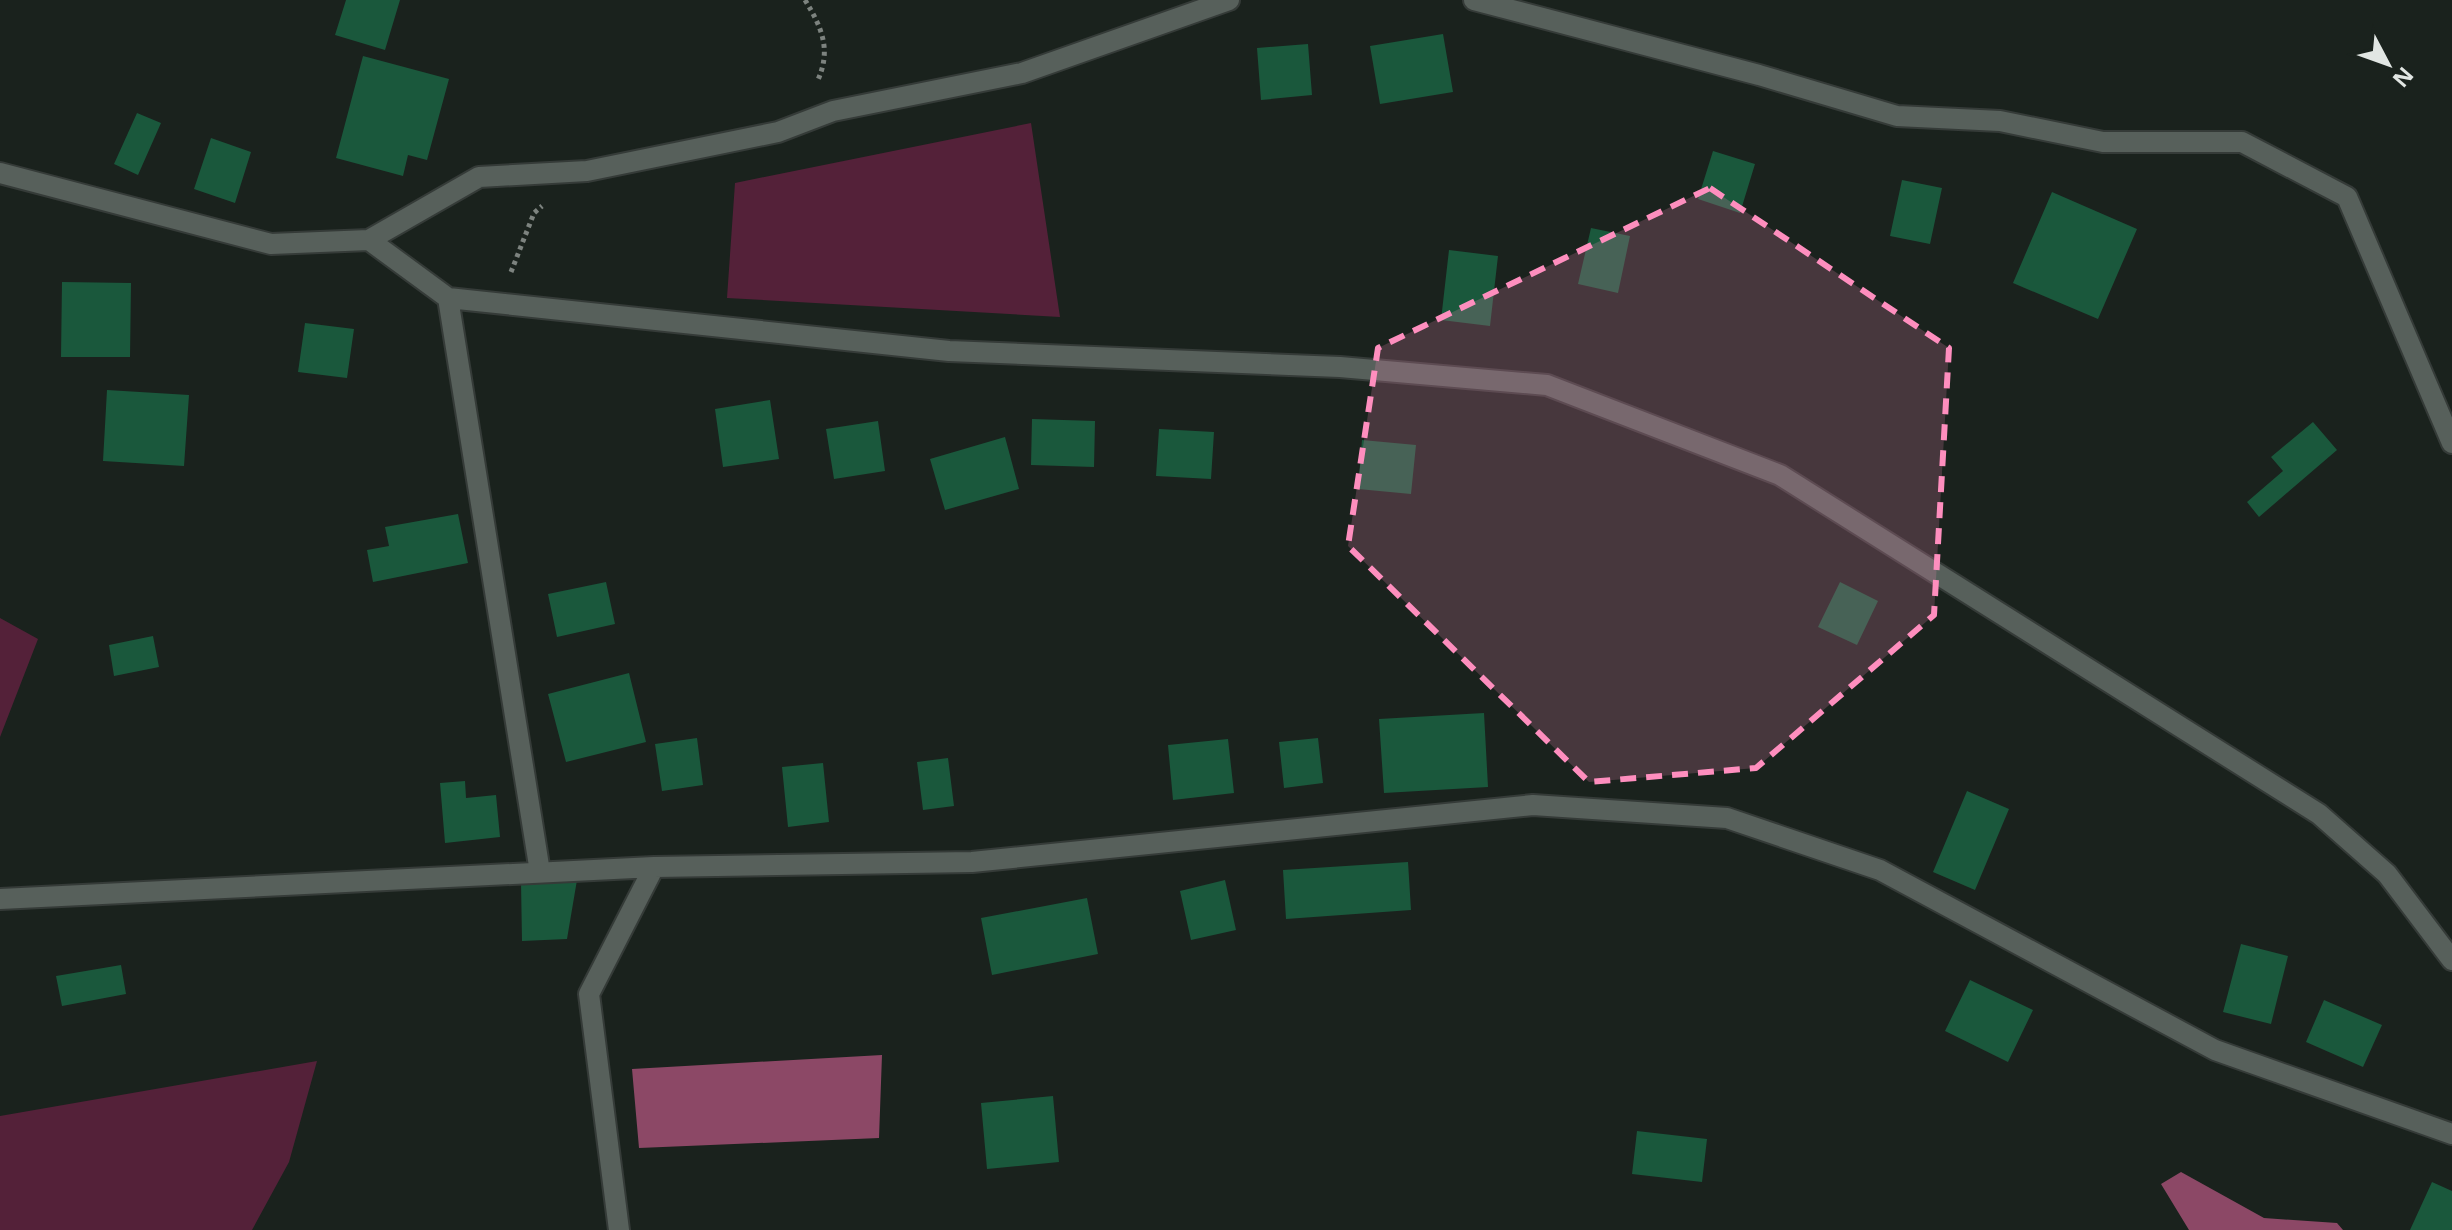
<svg xmlns="http://www.w3.org/2000/svg" width="2452" height="1230" viewBox="0 0 2452 1230" font-family="'Noto Sans',sans-serif">
<style>
.green{fill:#542139}
.water{fill:#8c4866}
.building{fill:#1a583c}
.lines{fill:none;stroke-linecap:round;stroke-linejoin:round}
.minor-casing{stroke:#353b38;stroke-width:24}
.path{stroke:#7d837f;stroke-width:5;stroke-dasharray:4 4;stroke-linecap:butt}
.minor{stroke:#57605b;stroke-width:20}
.marked{fill:#fe8ebe;fill-opacity:0.2;stroke:#fe8ebe;stroke-width:6;stroke-dasharray:16 10;stroke-linejoin:round}
</style>
<rect width="100%" height="100%" fill="#1a221d"/>
<path class="green" d="M1031 123 1060 317 727 298 735 183Z
M0 618 38 639 0 737Z
M317 1061 289 1162 252 1230H0V1116Z"/>
<path class="water" d="M882 1055 879 1138 639 1148 632 1069Z
M2181 1172 2264 1218 2337 1223 2343 1230H2189L2161 1184Z"/>
<path class="building" d="M346 0H400L385 50 335 35Z
M1443 34 1453 92 1380 104 1370 46Z
M1308 44 1312 95 1261 100 1257 48Z
M363 56 449 79 427 160 408 155 403 176 336 158Z
M137 113 161 123 138 175 114 164Z
M211 138 251 152 235 203 194 189Z
M1713 151 1755 164 1740 213 1698 199Z
M1902 180 1942 188 1930 244 1890 236Z
M2052 192 2137 229 2098 319 2013 283Z
M1591 228 1630 236 1618 293 1578 284Z
M1449 250 1498 256 1490 326 1441 320Z
M62 282 131 283 130 357H61Z
M305 323 354 329 347 378 298 372Z
M107 390 189 395 184 466 103 461Z
M770 400 779 459 723 467 715 409Z
M1032 419 1095 421 1094 467 1031 465Z
M878 421 885 471 834 479 826 429Z
M2313 422 2337 450 2259 517 2247 502 2283 471 2271 457Z
M1159 429 1214 432 1211 479 1156 476Z
M1005 437 1019 489 945 510 930 459Z
M1362 440 1416 445 1411 494 1358 489Z
M458 514 468 563 373 582 367 550 389 546 385 527Z
M606 582 615 624 557 637 548 594Z
M1840 582 1878 601 1857 645 1818 627Z
M153 636 159 667 114 676 109 645Z
M629 673 646 742 566 762 548 694Z
M1484 713 1488 787 1384 793 1379 719Z
M697 738 703 785 662 791 655 744Z
M1318 738 1323 783 1284 788 1279 742Z
M1228 739 1234 793 1173 800 1168 745Z
M948 758 954 806 923 810 917 762Z
M823 763 829 822 788 827 782 767Z
M465 781 466 798 496 795 500 837 445 843 440 783Z
M1967 791 2009 809 1975 890 1933 872Z
M1408 862 1411 910 1286 919 1283 870Z
M577 880 567 939 522 941 521 882Z
M1225 880 1236 930 1191 940 1180 891Z
M1087 898 1098 954 992 975 981 918Z
M2241 944 2288 956 2271 1024 2223 1012Z
M121 965 126 994 62 1006 56 976Z
M1970 980 2033 1010 2008 1062 1945 1031Z
M2324 1000 2382 1025 2363 1067 2306 1042Z
M1053 1096 1059 1162 987 1169 981 1103Z
M1637 1131 1707 1139 1702 1182 1632 1174Z
M2432 1182 2452 1191V1230H2410Z"/>
<g class="lines">
<g class="minor-casing">
<path id="minor" d="M1474 0 1759 75 1897 116 2000 121 2103 142H2242L2347 197 2452 443
M0 173 271 244 369 240 479 177 587 171 778 132 833 111 1022 73 1229 0
M369 240 448 298 949 351 1340 367 1547 385 1780 475 2319 814 2387 874 2452 960
M448 298 540 872
M0 899 654 867 972 862 1533 805 1727 818 1880 870 2215 1050 2452 1134
M619 1230 589 994 654 867"/>
</g>
<path class="path" d="M805 0C822 28 832 50 817 82
M511 272 534 213 542 206"/>
<use href="#minor" class="minor"/>
</g>
<path class="marked" d="M1710 188 1949 348 1934 615 1756 768 1589 782 1348 546 1378 348Z"/>
<g transform="translate(2388 64) rotate(131)" stroke="#1a221d" stroke-width="6" paint-order="stroke">
<path d="M0-6L14 30L0 20L-14 30Z" fill="#e1e6e3"/>
<text y="-12" font-size="22" font-weight="bold" text-anchor="middle" fill="#e1e6e3">N</text>
</g>
</svg>
